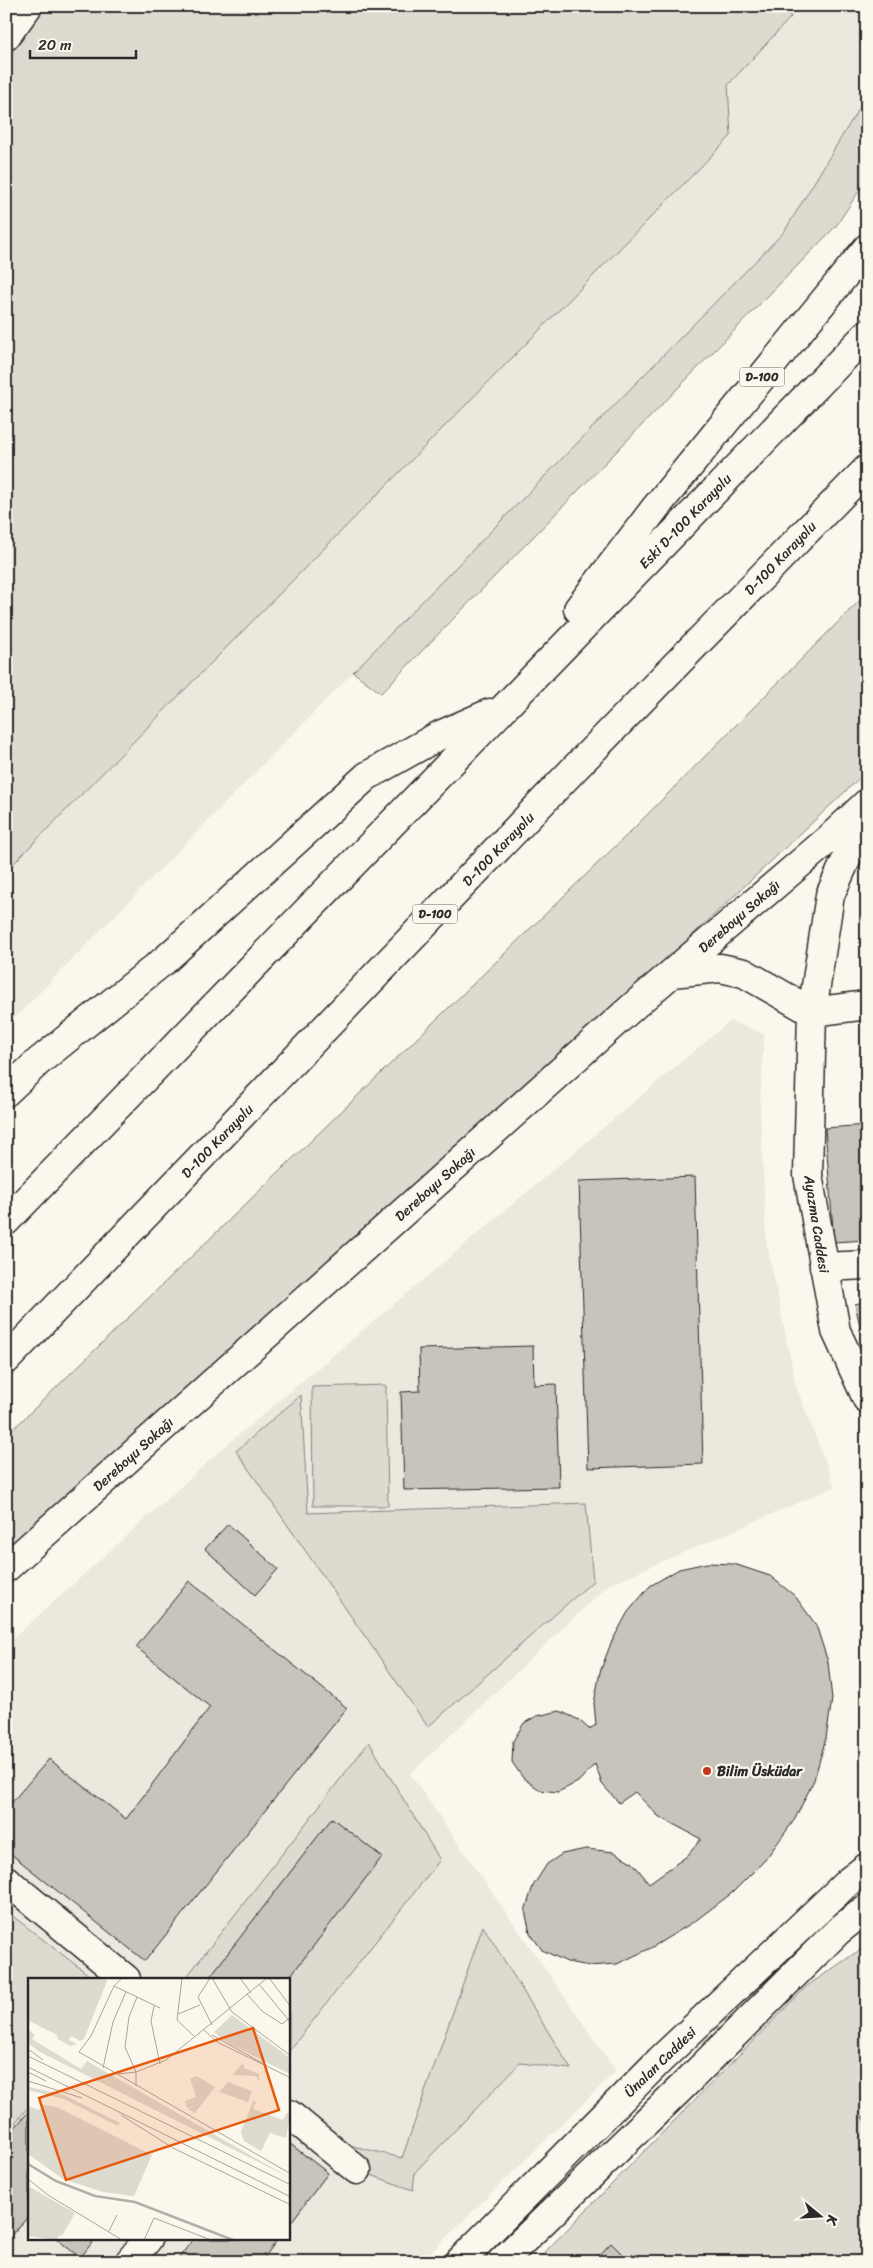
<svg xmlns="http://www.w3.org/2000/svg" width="873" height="2268" viewBox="0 0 873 2268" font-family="Sriracha,sans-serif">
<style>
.built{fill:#ebe8de;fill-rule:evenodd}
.green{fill:#dddad0;stroke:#84827e}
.building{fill:#c7c4bc;stroke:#2b2b2b}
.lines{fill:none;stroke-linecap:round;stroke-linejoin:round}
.minor-casing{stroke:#2b2b2b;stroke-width:31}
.highway-casing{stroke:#2b2b2b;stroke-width:31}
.minor{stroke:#fbf7ec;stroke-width:28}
.highway{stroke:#fbf7ec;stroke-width:28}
.poi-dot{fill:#c8321e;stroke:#fbf7ec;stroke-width:2}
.labels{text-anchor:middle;stroke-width:4.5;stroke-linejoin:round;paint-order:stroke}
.shield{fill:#fbf7ec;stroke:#696865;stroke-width:1}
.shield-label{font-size:12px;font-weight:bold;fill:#2b2b2b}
.street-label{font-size:14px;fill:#2b2b2b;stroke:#fbf7ec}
.poi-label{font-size:14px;font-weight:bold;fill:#2b2b2b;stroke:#fbf7ec;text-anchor:start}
.inset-river{fill:none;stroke:#b1afa7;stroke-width:2.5}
.inset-road{fill:none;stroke:#a8a59f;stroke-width:1}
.view{fill:#e8590c;fill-opacity:0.15;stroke:#e8590c;stroke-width:2.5}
.inset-edge{fill:none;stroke:#2b2b2b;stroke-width:2.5}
</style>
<rect width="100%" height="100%" fill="#fbf7ec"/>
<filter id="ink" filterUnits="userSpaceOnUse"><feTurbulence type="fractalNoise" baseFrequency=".02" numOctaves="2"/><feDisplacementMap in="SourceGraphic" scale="10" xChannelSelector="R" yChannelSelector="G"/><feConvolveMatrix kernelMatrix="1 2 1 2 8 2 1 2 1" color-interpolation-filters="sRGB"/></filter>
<g filter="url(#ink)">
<path class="built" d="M6 6H867V95L784 232 6 1027Z
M730 1021 764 1034 760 1106 766 1239 796 1386 835 1487 608 1585 410 1774 616 2071 421 2262H6V1645L222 1449ZM29 1979H289V2239H29Z"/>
<path class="green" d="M6 6H783L791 17 728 85 731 136 6 871Z
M867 95V179L836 226 381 693 353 672 784 232Z
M867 593V771L651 974 6 1548V1436L626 836Z
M386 1385 388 1506H313L312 1387Z
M301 1395 308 1513 586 1503 593 1581 428 1727 236 1451Z
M369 1742 440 1860 289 2051V1979H185Z
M6 1911 94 1979H29V2106L6 2134Z
M483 1926 571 2069 520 2063 415 2172 413 2190 357 2170 345 2160 349 2145 402 2158Z
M867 1945V2254L856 2262H535L807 1986Z"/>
<path class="building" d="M867 1125V1240L834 1242 825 1128Z
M695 1177 703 1464 588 1468 579 1181Z
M867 1301V1357L855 1304Z
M533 1346 534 1385 556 1384 559 1487 404 1490 401 1392 420 1391 419 1349Z
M228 1524 278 1569 255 1595 205 1549Z
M707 1563 734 1564 770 1576 795 1596 816 1625 828 1662 832 1699 826 1738 814 1780 795 1819 765 1860 732 1893 695 1921 651 1948 617 1964 589 1966 567 1962 542 1950 530 1933 525 1911 533 1886 547 1864 562 1854 586 1849 614 1852 633 1863 649 1883 687 1856 701 1839 658 1816 635 1792 619 1803 602 1784 595 1764 578 1782 558 1792 540 1790 523 1778 512 1762 513 1741 524 1723 537 1716 560 1711 579 1720 589 1729 596 1725 594 1703 600 1672 611 1643 628 1612 650 1586 679 1569Z
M189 1581 347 1708 145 1961 6 1850V1809L49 1759 126 1819 210 1707 136 1647Z
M332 1818 382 1857 288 1979H208Z
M29 2111V2216L6 2241V2138Z
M867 2114V2125L862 2117Z
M289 2143 328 2173 289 2225Z
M57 2239H95L80 2258Z
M193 2239H278L261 2262H176Z
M611 2243 630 2262H593Z"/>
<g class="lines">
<g class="minor-casing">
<path id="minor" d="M6 36 28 6
M867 814 830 895 812 1012 808 1175 836 1331 867 1399
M672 973 720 968 744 973 812 1012 867 1005
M824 1267 867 1265
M6 1568 637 1003 831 837 867 803
M6 1880 126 1979
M289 2114 357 2170
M129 2262 148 2239
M459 2262 660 2060 850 1880 867 1867
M501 2262 681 2088 838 1931 867 1908"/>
</g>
<g class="highway-casing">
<path id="highway" d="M578 609 656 507 867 248
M6 1092 38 1062 166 959 367 776 440 735 490 713
M6 1221 867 334
M6 1360 575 768 867 469"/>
</g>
<use href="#minor" class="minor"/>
<use href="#highway" class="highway"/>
</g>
</g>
<circle class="poi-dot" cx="707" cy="1771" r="5"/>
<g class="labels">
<g class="shield">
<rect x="739.5" y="367.5" width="45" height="19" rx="4"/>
<rect x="412.5" y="904.5" width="45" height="19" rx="4"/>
</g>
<g class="shield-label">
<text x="762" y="381">D-100</text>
<text x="435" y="918">D-100</text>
</g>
<g class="street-label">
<text transform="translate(685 521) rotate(-46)" y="5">Eski D-100 Karayolu</text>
<text transform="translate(780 558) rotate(-46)" y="5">D-100 Karayolu</text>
<text transform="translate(498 849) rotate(-46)" y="5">D-100 Karayolu</text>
<text transform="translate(739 916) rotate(-41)" y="5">Dereboyu Sokağı</text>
<text transform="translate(217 1141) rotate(-46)" y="5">D-100 Karayolu</text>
<text transform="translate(435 1184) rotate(-42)" y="5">Dereboyu Sokağı</text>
<text transform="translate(817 1224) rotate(81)" y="5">Ayazma Caddesi</text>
<text transform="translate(133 1454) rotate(-42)" y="5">Dereboyu Sokağı</text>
<text transform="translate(660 2062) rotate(-44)" y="5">Ünalan Caddesi</text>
</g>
<g class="poi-label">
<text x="717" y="1776">Bilim Üsküdar</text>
</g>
</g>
<g transform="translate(28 1978)">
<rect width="262" height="262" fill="#fbf7ec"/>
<path d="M0 0H76L79 3 56 61 52 63 43 58 41 62 49 66 42 68 30 61 29 57 1 43ZM204 37 262 80V96L200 65 186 54ZM0 51 7 57 4 61 53 91 59 83 262 200 12 74 0 65ZM215 85 216 90 231 96V103L228 98 204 97ZM169 98 187 109 167 135 160 131 166 128 159 130 157 123 168 119 162 101ZM200 104 224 113 220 124 191 114ZM0 109 34 116 92 145 90 148 36 121 0 112ZM225 123 228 124 225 131 255 142 259 135 262 136 258 160 242 155 233 173 216 163 213 154ZM16 127 29 129 124 177 106 218 75 214 35 201 0 176V128L11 132ZM0 208 47 235 34 258 32 257 28 262 0 258Z" fill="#dddad0"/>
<path class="inset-river" d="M0 186 28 203 67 218 107 224 205 262"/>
<path class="inset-road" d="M94 0 86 8 63 58 51 74 263 196M154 0 149 42 167 59M182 0 170 19 184 47M184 0 204 34 263 78M212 0 223 15M241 0 263 29M231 6 263 45M86 8 132 30M219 16 234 33 254 46 263 39M126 28 123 43 132 86M150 36 172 27M176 52 189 64 263 100M184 57 234 85M0 71 15 82M0 78 263 207M0 89 263 219M75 90 85 44 98 14M0 94 18 103M90 96 108 94 138 82 239 0M0 103 54 120M108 108V94L97 69 101 39 109 19M93 137 145 170 263 227M0 201 20 217 94 262M81 253 89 237M116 262 126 240 183 262"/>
<path class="view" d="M225 50 251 132 38 202 11 120Z"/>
<rect width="262" height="262" class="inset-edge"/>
</g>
<rect width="873" height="2268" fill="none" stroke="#fbf7ec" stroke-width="25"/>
<rect x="12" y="12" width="848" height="2243" fill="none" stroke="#2b2b2b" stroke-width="2" filter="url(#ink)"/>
<g transform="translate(820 2216) rotate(108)" stroke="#fbf7ec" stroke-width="4" paint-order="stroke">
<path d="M0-4L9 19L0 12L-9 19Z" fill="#2b2b2b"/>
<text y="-8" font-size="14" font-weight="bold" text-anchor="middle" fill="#2b2b2b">K</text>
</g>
<path d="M30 50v8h106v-8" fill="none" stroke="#2b2b2b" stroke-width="2.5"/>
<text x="38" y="50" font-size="15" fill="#2b2b2b" stroke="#fbf7ec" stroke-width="4" paint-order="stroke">20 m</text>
</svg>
